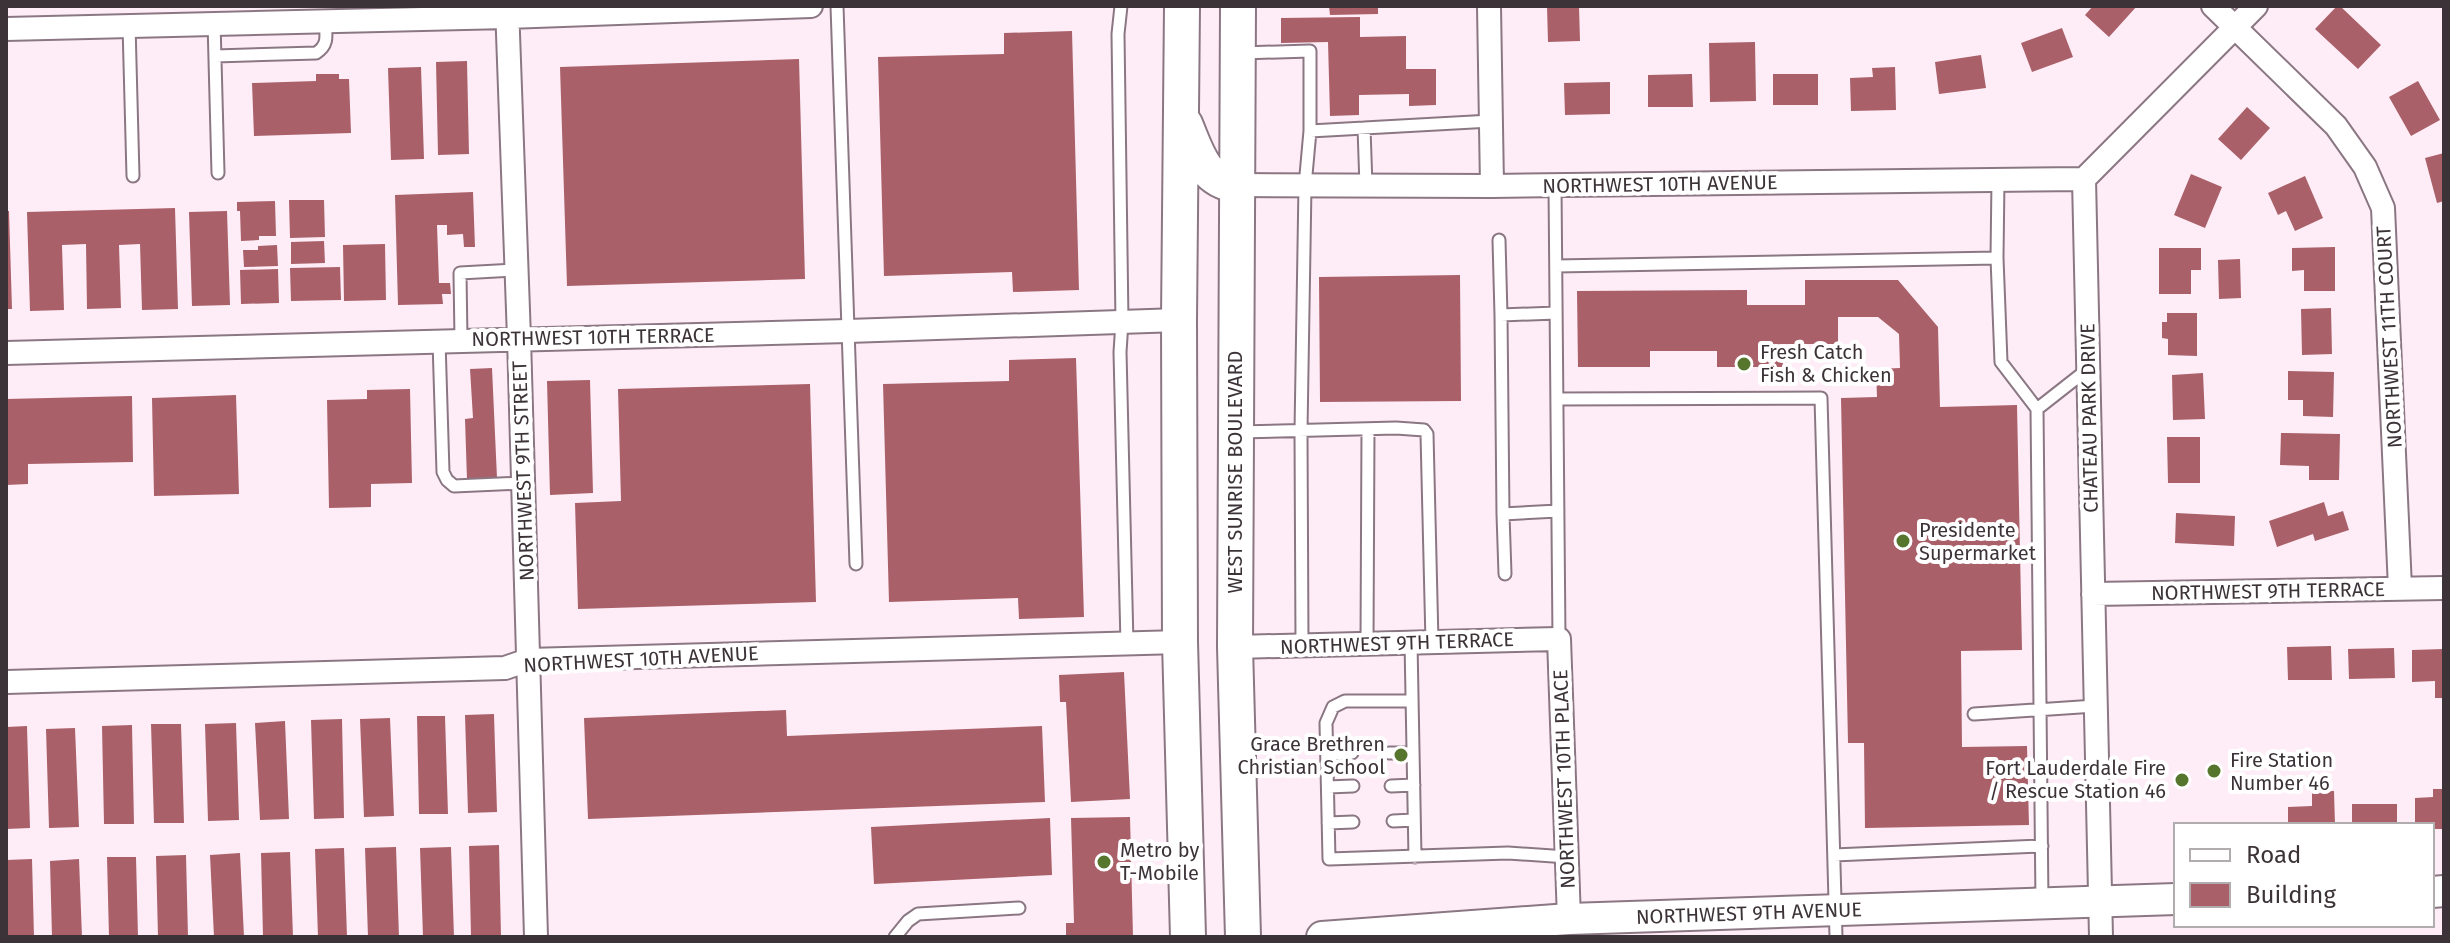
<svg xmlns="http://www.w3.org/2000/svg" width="2450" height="943" viewBox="0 0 2450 943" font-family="'Fira Sans',sans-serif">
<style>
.building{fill:#aa6069}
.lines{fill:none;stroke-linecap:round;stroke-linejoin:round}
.service-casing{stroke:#8b7783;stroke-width:15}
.minor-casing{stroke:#8b7783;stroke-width:26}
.secondary-casing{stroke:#8b7783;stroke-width:34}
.primary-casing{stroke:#8b7783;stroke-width:38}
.service{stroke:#fff;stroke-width:11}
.minor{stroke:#fff;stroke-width:22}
.secondary{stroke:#fff;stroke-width:30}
.primary{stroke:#fff;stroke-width:34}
.poi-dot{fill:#56762e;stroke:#fff;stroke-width:3}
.labels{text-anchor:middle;stroke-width:8;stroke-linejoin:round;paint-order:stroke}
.street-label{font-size:20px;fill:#3c3338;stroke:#fff}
.poi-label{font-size:20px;fill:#3c3338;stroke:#fff;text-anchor:start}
</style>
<rect width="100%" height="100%" fill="#feedf7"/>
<path class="building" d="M1329 6H1378V14L1330 15Z
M1547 6H1579L1580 41 1548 42Z
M2093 6H2137L2109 37 2085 15Z
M2337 6H2340L2381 45 2358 69 2315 29Z
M1360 17V37L1406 36V69H1436V105L1409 106V94L1359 95V115L1330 116 1328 42 1281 43V18Z
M2062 28 2073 57 2032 72 2021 43Z
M1072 31 1079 290 1013 292 1012 272 884 276 878 57 1004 54V33Z
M1755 42 1756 101 1710 102 1709 43Z
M1981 55 1986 88 1939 94 1935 62Z
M799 59 805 279 567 286 560 67Z
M467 61 469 154 438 155 436 62Z
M421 67 424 159 391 160 388 68Z
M1895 67 1896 110 1851 111 1850 78 1873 77 1872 68Z
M316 74H339V79H349L351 133 254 136 252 83 316 81Z
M1692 74 1693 107H1648V75Z
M1773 74H1818V105H1773Z
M2418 81 2440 120 2411 136 2389 97Z
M1610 82V114L1565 115 1564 83Z
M2247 107 2270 128 2241 160 2218 139Z
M2444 153V201L2437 203 2425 158Z
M2191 174 2222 187 2205 228 2174 215Z
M2305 176 2323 218 2295 231 2286 211 2278 215 2268 193Z
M473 192 475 247H464L463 234 447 235V225H437L439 283H450L451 294H442L443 304 398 305 395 195Z
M289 200H324L325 237 290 238Z
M275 201 276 236H259V240L241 241 240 211H237V202Z
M175 208 178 309 142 310 140 244 119 245 121 308 87 309 86 244 62 245 64 310 30 311 27 212Z
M6 211H9L12 309H6Z
M227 211 230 305 192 306 189 212Z
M324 241 325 263 291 264V242Z
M385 244 386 300 344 301 343 245Z
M277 245 278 266 244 267 243 250H258V246Z
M2335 247V291H2304V270L2292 271V248Z
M2159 248H2201V270H2191V294H2159Z
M2240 259 2241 298 2219 299 2218 260Z
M340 267 341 300 291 301 290 268Z
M278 269 279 303 241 304 240 270Z
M1460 275 1461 401 1320 402 1319 277Z
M1805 280H1898L1938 327 1940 407 2017 405 2022 650 1961 651 1962 747 2027 746 2029 825 1865 828 1864 743H1848L1841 398 1877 397 1876 369 1900 368 1899 334 1878 317H1838V344H1783V367H1717V351H1650V367H1578L1577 291 1747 290V305H1805Z
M2331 308 2332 354 2302 355 2301 309Z
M2167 313H2197V356L2168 355V339L2162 338V322H2167Z
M1076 358 1084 617 1019 619 1018 598 889 602 883 384 1009 381V360Z
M492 368 497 478 467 480 465 419 473 418 470 369Z
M2288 371 2334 372 2333 417 2303 416V400H2288Z
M2203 373 2205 419 2173 420 2172 375Z
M590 380 593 493 550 495 547 381Z
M810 384 816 602 578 609 575 503 621 501 618 389Z
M410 389 412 483 371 484V507L329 508 327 400 367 399V390Z
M236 395 239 494 154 496 152 398Z
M132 396 133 462 28 464V484L6 485V399Z
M2281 433 2340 434 2339 480H2309V466L2280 465Z
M2167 437H2200V483H2168Z
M2324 502 2328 516 2343 511 2349 530 2315 541 2313 534 2277 547 2269 521Z
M2176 513 2235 516 2234 546 2175 543Z
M2331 646 2332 680H2288L2287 647Z
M2394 648 2395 678 2349 679 2348 649Z
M2444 649V698H2435V681L2412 682V650Z
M1124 672 1130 799 1071 802 1066 702H1060L1059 675Z
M786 710 787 736 1042 726 1045 802 588 819 584 718Z
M494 714 497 812 468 813 465 715Z
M417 716H445L448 814H419Z
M390 718 394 816 364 817 360 719Z
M342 719 344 818 314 819 311 720Z
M285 721 289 819 260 820 255 723Z
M236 723 239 820 208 821 205 724Z
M151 724H181L184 823H154Z
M132 725 134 824H104L102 726Z
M27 726 30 828 6 829V727Z
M75 728 79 827 49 828 46 729Z
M2433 789H2444V829H2432V825H2415V798L2433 797Z
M2334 791 2335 825H2288V807L2312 806V792Z
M2352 804H2397V825H2352Z
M1130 817 1133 937H1066V923H1074L1071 818Z
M1050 818 1052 875 874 884 871 827Z
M499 845 501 937H471L469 846Z
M396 847 399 937H368L365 848Z
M451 847 454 937H423L420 848Z
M344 848 347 937H318L315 849Z
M290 852 293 937H263L261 853Z
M240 853 244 937H214L210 855Z
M186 855 188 937H158L156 856Z
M107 857H136L138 937H109Z
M32 859 34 937H6V860Z
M79 859 82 937H52L50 861Z"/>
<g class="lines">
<g class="service-casing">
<path id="service" d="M837 6 856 564
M1121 6 1118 34 1122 322 1120 352 1127 644
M214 22 218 173
M129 25 133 176
M1241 53 1310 51V131L1305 186 1301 431 1302 645
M215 56 316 53C329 45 326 35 325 21
M1364 128 1366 186
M1310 131 1491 121
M1555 186 1559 639
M1499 240 1501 315
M1997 258 2001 362 2037 409
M1556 266 1997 258 1998 180
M1556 313 1501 315 1503 514 1558 511
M461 340 460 273 516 270
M439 341 443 472 447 480 454 486 523 483
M1557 399 1821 398 1836 937
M1238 432 1396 428 1424 430 1427 434 1432 642
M1503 514 1505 574
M1411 642 1415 857
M1367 644 1368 429
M1412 701H1345L1333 707 1326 723 1329 859 1508 853 1567 857
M1974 714 2095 706
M1389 753H1413
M1327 754 1352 753
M1391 786 1414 785
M1328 787 1353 786
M1393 821 1414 820
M1328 823 1353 822
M1834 855 2042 846
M2042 903 2037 409 2088 369
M895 937 908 921 918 914 1019 908"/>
</g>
<g class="minor-casing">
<path id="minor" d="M507 6 519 338 536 937
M1489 6 1492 186
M2213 6 2336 126 2365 167 2383 208 2400 588
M6 29 507 17 811 6
M1237 185 1492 186 2084 179
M6 353 848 331 1179 320
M2093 594 2444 588
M1235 647 1559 639 1569 919
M6 682 505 668 528 660 1180 642
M2101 937 2084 179 2256 6"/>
</g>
<g class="secondary-casing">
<path id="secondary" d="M2432 892 2444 891
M1322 937 1569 919 2176 899"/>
</g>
<g class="primary-casing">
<path id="primary" d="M1182 6 1179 320 1180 642 1188 937
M1238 6 1235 647 1243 937
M1185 124C1197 152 1203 181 1237 185"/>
</g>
<use href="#service" class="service"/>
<use href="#minor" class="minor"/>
<use href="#secondary" class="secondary"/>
<use href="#primary" class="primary"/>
</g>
<g class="poi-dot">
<circle cx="1744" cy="364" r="8"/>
<circle cx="1903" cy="541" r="8"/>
<circle cx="1401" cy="755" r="8"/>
<circle cx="2214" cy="771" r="8"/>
<circle cx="2182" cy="780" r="8"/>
<circle cx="1104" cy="862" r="8"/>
</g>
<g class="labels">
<g class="street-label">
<text transform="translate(1660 184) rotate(-1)" y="7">NORTHWEST 10TH AVENUE</text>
<text transform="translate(593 337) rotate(-1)" y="7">NORTHWEST 10TH TERRACE</text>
<text transform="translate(2389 337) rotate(-93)" y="7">NORTHWEST 11TH COURT</text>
<text transform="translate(2089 418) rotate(-91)" y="7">CHATEAU PARK DRIVE</text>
<text transform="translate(523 471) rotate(-92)" y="7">NORTHWEST 9TH STREET</text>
<text transform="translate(1235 472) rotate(-90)" y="7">WEST SUNRISE BOULEVARD</text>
<text transform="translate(2268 591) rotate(-1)" y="7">NORTHWEST 9TH TERRACE</text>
<text transform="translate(1397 643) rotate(-2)" y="7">NORTHWEST 9TH TERRACE</text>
<text transform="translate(641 659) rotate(-3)" y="7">NORTHWEST 10TH AVENUE</text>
<text transform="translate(1564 779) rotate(-92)" y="7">NORTHWEST 10TH PLACE</text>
<text transform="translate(1749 913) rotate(-2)" y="7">NORTHWEST 9TH AVENUE</text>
</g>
<g class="poi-label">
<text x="1760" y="359">Fresh Catch<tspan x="1760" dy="23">Fish &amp; Chicken</tspan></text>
<text x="1919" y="537">Presidente<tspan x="1919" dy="23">Supermarket</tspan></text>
<text x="1385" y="751" text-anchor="end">Grace Brethren<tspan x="1385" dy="23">Christian School</tspan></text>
<text x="2230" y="767">Fire Station<tspan x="2230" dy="23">Number 46</tspan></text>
<text x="2166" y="775" text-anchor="end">Fort Lauderdale Fire<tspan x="2166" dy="23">/ Rescue Station 46</tspan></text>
<text x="1120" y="857">Metro by<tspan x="1120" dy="23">T-Mobile</tspan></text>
</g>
</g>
<rect width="2450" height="943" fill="none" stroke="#3c3338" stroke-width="16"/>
<rect x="2174" y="823" width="260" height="104" fill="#ffffff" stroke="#b1adaf" stroke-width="2"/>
<rect x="2190" y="849" width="40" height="12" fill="#ffffff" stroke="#b1adaf" stroke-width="2"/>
<text x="2246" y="863" font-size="24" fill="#3c3338">Road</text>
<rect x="2190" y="883" width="40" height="24" fill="#aa6069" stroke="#b1adaf" stroke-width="2"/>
<text x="2246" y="903" font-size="24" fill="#3c3338">Building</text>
</svg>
